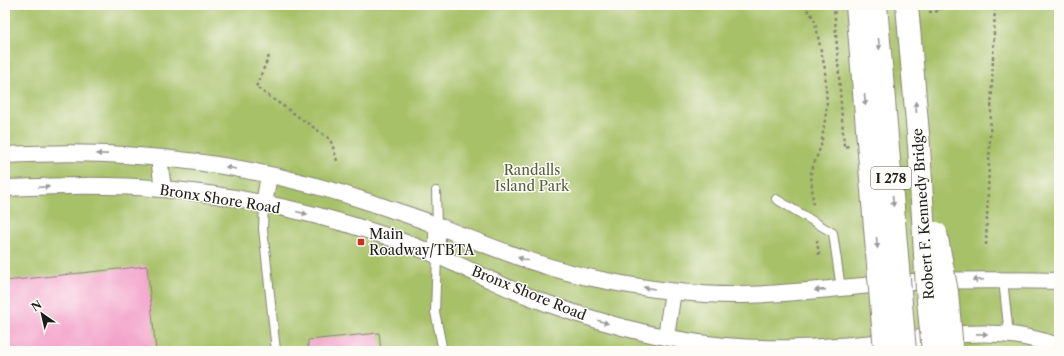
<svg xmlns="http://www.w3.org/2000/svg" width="1064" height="356" viewBox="0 0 1064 356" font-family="'Libre Caslon Text',serif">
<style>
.green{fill:#a7c167;stroke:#626e42}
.building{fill:#f3a0c9}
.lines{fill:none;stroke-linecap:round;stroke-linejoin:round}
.lane-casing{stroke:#888277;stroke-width:10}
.street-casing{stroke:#888277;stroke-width:18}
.path{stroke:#888277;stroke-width:2.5;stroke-dasharray:3 3;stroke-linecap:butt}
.lane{stroke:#fff;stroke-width:8}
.street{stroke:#fff;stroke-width:16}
.highway-bridge-casing{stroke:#888277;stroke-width:24;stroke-linecap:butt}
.highway-bridge{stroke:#fff;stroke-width:22}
.oneway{fill:#999}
.poi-dot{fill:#c8321e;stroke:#fdfcf7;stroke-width:1.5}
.labels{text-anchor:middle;stroke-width:3;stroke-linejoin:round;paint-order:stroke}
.shield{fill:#fdfcf7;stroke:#605f5e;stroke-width:1}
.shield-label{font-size:13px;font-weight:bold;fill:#1c1c1c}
.park-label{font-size:14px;fill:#545e3a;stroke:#fdfcf7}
.street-label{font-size:14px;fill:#1c1c1c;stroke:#fdfcf7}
.poi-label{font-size:14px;fill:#1c1c1c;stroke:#fdfcf7;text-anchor:start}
</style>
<rect width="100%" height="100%" fill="#fdfcf7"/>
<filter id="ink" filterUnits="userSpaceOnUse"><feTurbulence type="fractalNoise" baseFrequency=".025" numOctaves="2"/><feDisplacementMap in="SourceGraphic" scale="8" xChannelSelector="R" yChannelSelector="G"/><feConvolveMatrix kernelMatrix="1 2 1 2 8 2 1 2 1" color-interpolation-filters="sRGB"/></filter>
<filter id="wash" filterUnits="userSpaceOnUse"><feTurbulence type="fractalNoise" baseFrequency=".012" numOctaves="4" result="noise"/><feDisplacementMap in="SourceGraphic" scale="16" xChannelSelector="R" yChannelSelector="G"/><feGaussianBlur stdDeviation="0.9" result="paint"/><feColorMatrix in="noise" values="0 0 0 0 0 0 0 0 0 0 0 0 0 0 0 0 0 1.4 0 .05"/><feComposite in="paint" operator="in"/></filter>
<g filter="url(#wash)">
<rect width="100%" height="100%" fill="#f3e9d2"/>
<path class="green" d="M5 5H1059V351H5Z"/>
<g id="blocks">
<path class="building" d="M147 266 156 351H5V281Z
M379 333 381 351H308V340Z"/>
</g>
</g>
<g filter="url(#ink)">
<use href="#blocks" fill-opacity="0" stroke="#888277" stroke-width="1"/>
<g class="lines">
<g class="lane-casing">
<path id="lane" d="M436 191 437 226
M776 199 833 233 841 289
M264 204 263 229 276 351
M437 256 435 312 443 351
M1003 280 1009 335"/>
</g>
<g class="street-casing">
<path id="street" d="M5 155C44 153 85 152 124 155 207 160 292 176 372 203 392 210 413 216 433 224 489 246 543 269 602 280 646 289 691 295 736 295 795 295 854 285 913 282 962 279 1010 280 1059 281
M159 158 163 189
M5 188C57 186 110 184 162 189 242 195 331 216 406 243 445 257 482 277 520 293 585 319 655 339 724 346 778 351 833 347 887 342 927 338 972 330 1012 335 1028 337 1043 341 1059 346
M264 204 269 175
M437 226V256
M666 336 673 292"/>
</g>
<path class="path" d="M803 5 814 18 825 69 827 107 821 146 811 172 813 205
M834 5 844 147 849 146
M805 7 821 5
M929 12 940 11V5
M269 56 256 87 330 139 334 150 337 161
M817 240 819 255
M986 245 995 5"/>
<use href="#lane" class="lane"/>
<use href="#street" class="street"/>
<g class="highway-bridge-casing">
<path id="highway-bridge" d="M857 5 885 351
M876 5 905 351
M907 5 919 146 927 290 933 351
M936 233 947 292 952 351"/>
</g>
<use href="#highway-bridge" class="highway-bridge"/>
</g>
<defs><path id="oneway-solid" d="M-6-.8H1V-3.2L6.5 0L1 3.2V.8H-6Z"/></defs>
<g class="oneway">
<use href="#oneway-solid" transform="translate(879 44) rotate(85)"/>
<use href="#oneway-solid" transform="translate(865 100) rotate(85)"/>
<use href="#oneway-solid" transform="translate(916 107) rotate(-95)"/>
<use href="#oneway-solid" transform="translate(102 154) rotate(-179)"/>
<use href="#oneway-solid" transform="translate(231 168) rotate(-169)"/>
<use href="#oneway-solid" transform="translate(44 187) rotate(-2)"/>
<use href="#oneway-solid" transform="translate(893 201) rotate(85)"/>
<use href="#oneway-solid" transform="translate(302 213) rotate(14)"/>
<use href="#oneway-solid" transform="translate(877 243) rotate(85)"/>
<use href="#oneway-solid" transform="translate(523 259) rotate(-162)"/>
<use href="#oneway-solid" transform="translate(978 280) rotate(178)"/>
<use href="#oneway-solid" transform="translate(649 288) rotate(-171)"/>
<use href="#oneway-solid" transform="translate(820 290) rotate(176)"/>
<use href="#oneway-solid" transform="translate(603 322) rotate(17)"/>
<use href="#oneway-solid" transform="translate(982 334) rotate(1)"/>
</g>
</g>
<rect class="poi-dot" x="357" y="238" width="8" height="8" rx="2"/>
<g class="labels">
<rect class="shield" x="871" y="167" width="40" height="22" rx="3"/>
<g class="shield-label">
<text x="891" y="183">I 278</text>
</g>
<g class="park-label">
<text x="532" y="175">Randalls<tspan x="532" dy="16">Island Park</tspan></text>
</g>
<g class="street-label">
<text transform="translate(220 199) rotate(9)" y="5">Bronx Shore Road</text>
<text transform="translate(923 214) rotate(-94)" y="5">Robert F. Kennedy Bridge</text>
<text transform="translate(529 293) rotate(22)" y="5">Bronx Shore Road</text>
</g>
<g class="poi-label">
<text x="369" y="239">Main<tspan x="369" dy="16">Roadway/TBTA</tspan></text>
</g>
</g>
<rect width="1064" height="356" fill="none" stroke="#fdfcf7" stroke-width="20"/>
<g transform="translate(42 314) rotate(326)" stroke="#fdfcf7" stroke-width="3" paint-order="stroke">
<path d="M0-3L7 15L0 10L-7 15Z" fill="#1c1c1c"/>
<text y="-6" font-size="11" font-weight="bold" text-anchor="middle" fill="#1c1c1c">N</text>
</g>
</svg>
